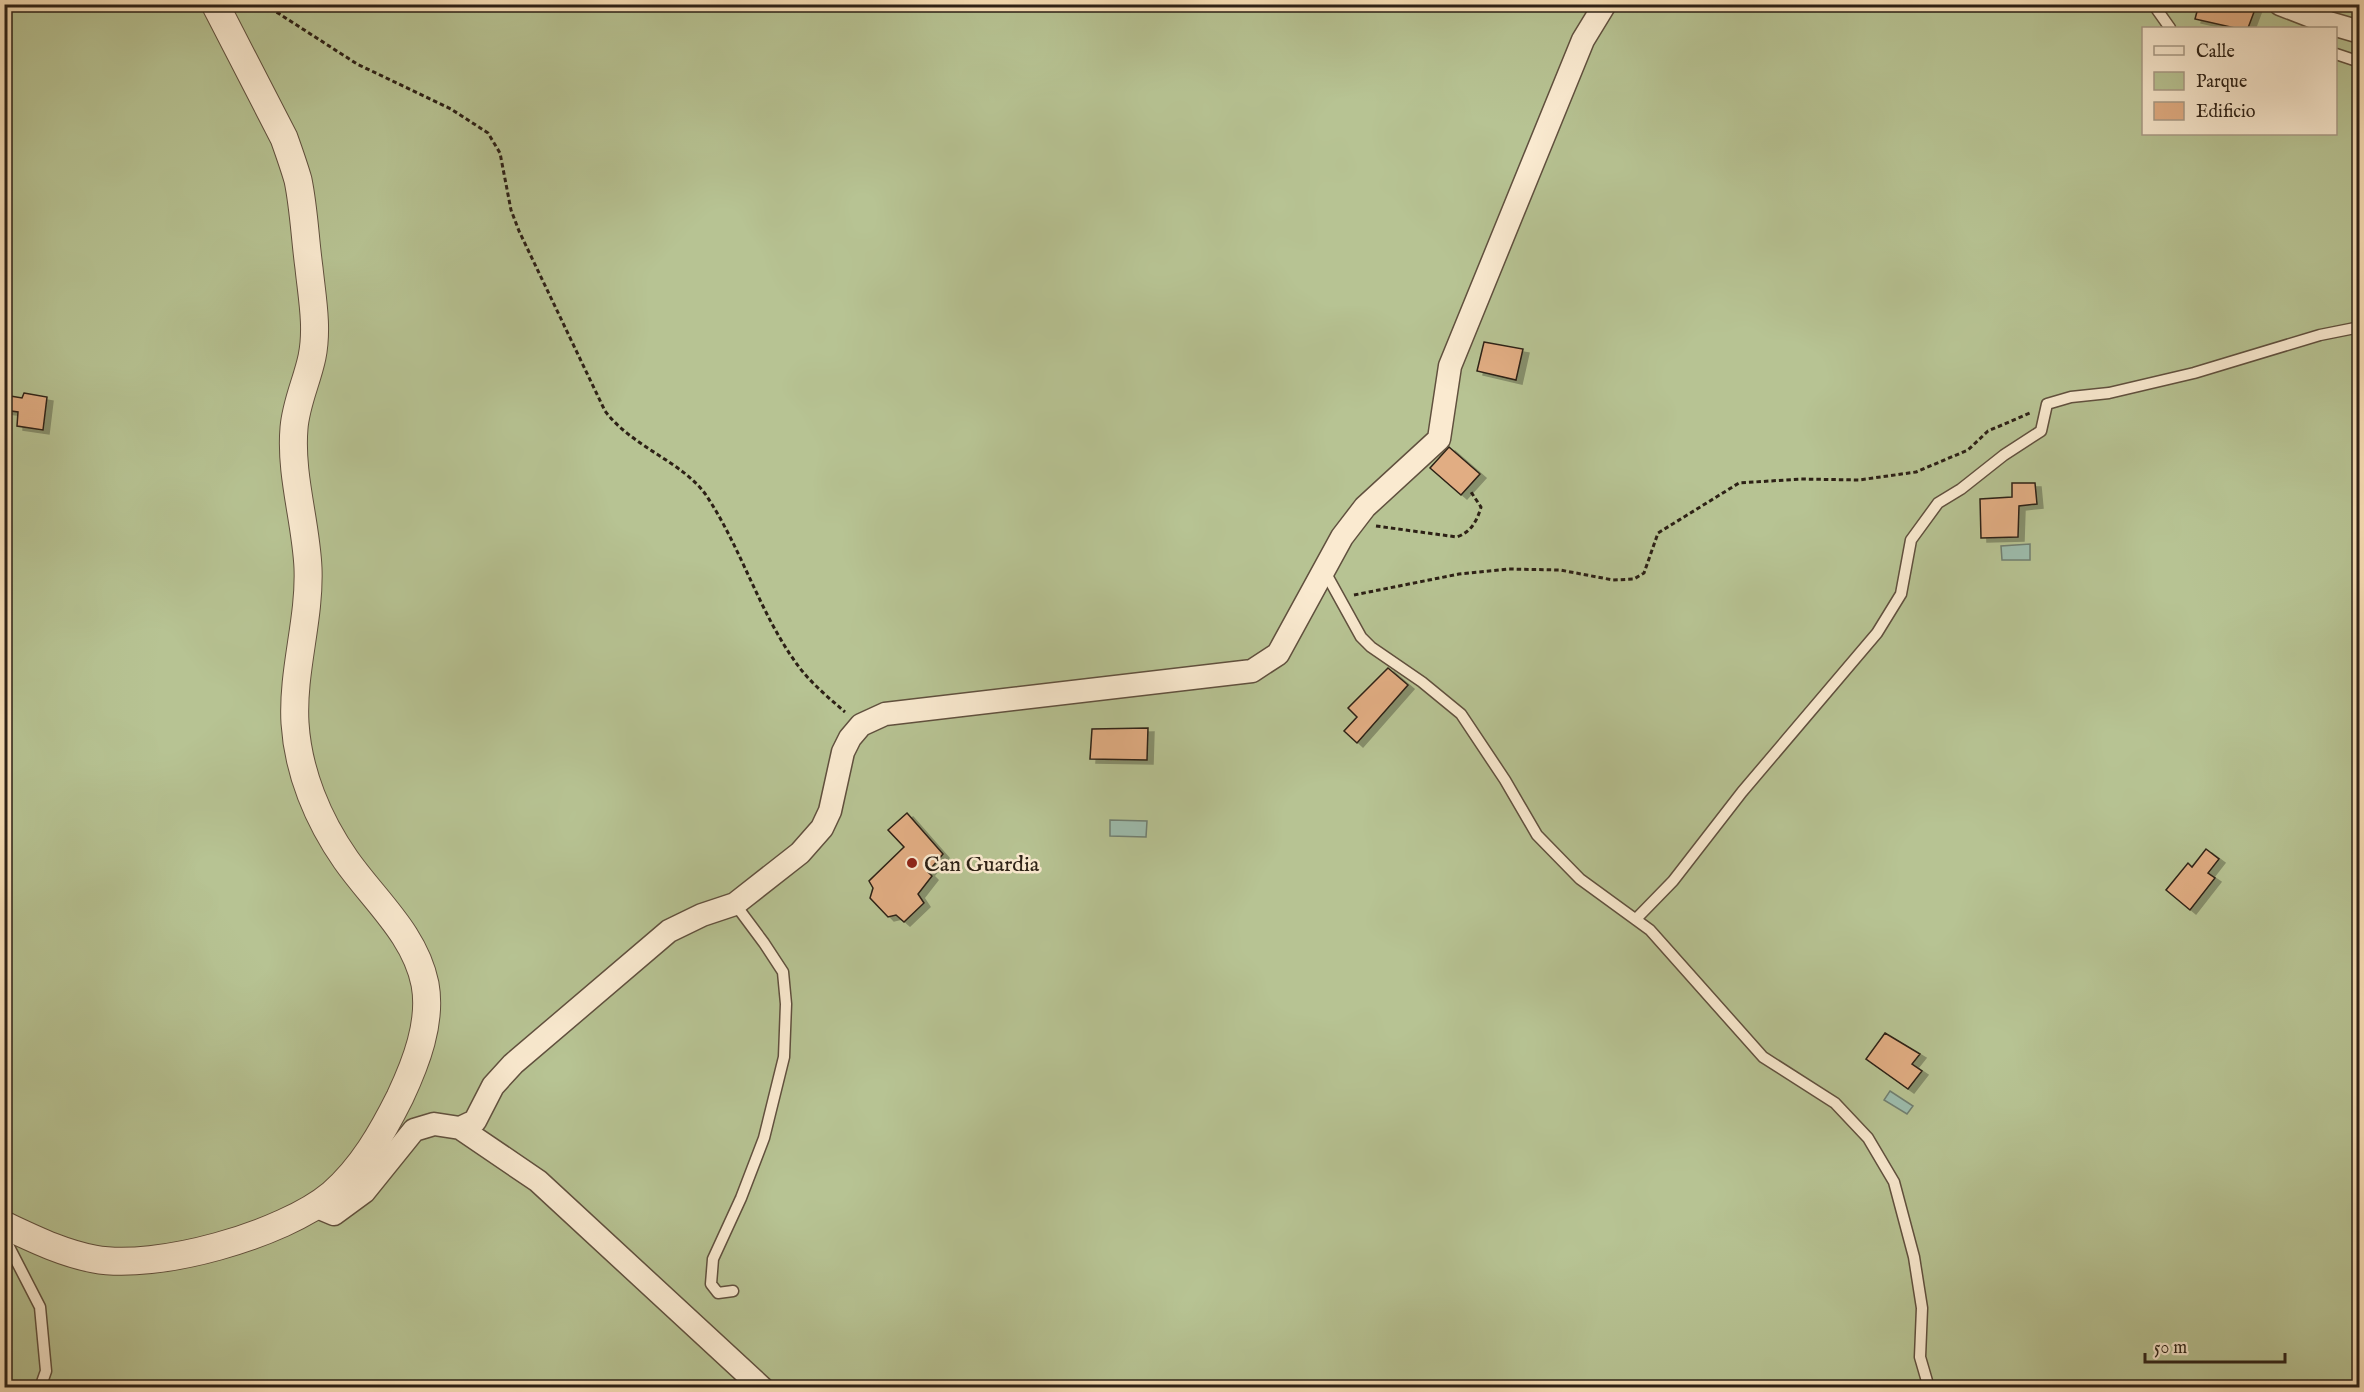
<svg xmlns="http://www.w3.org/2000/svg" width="2364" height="1392" viewBox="0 0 2364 1392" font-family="'IM FELL English',serif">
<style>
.green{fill:#b7c393;stroke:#727254;stroke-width:1.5;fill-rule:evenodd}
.water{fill:#9dbdae;stroke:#707f71;stroke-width:1.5}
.building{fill:#e1ad83;stroke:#2d2116;stroke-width:1.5;filter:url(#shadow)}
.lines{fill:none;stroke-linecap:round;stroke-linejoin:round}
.service-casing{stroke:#60503e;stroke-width:13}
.minor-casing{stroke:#60503e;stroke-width:25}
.tertiary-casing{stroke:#60503e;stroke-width:29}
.path{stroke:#2d2116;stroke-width:3;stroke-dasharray:4.5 3;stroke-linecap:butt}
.service{stroke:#faead0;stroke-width:10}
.minor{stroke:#faead0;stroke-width:22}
.tertiary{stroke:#faead0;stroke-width:27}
.poi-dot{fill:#8f2418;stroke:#faead0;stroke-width:2}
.labels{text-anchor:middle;stroke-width:5;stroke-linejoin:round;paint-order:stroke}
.poi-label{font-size:22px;fill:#2d2116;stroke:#faead0;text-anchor:start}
</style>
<defs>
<filter id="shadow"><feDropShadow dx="6" dy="4" stdDeviation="0" flood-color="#0004"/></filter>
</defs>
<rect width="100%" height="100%" fill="#f8dfb6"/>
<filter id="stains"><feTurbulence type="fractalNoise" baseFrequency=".00333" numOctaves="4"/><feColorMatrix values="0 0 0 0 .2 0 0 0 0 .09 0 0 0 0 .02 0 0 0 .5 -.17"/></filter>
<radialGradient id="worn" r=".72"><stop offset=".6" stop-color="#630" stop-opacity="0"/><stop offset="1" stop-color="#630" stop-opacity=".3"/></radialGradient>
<path class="green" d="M5 5H2359V1387H5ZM2144 28H2336V134H2144Z"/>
<path class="water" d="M2030 544V560H2002L2001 546Z
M1110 820 1147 821 1146 837 1110 836Z
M1890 1091 1913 1106 1907 1114 1884 1100Z"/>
<path class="building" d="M2199 4H2257L2248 28H2235L2195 19Z
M1484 342 1523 349 1516 380 1477 371Z
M24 393 47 397 43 430 17 426 18 412 4 410V395L22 398Z
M1449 447 1480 474 1461 495 1430 468Z
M2012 483H2035L2037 504 2019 506 2018 537 1981 538 1980 499 2012 497Z
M1388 668 1408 685 1357 743 1344 731 1357 717 1348 708Z
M1148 728 1147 760 1090 759 1092 729Z
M907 813 943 854 928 872 932 876 918 894 924 903 904 922 896 915 888 917 870 898 873 888 869 881 904 847 888 830Z
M2206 849 2219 859 2208 873 2215 878 2190 910 2166 890 2188 863 2192 867Z
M1885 1033 1920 1054 1912 1064 1922 1071 1908 1089 1866 1059Z"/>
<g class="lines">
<g class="service-casing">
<path id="service" d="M2153 4 2170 28
M2336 54 2360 62
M1324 570 1361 637 1371 647 1422 682 1461 714 1505 780 1537 835 1580 879 1650 930 1763 1057 1835 1103 1868 1138 1894 1182 1914 1257 1922 1308 1920 1357 1929 1388
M1636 919 1673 881 1742 792 1877 633 1901 594 1911 540 1938 503 1961 489 2004 455 2041 431 2047 404 2071 397 2109 393 2194 373 2320 335 2360 327
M4 1237 40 1307 46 1371 40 1388
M733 1291 718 1293 711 1284 713 1259 741 1198 764 1138 784 1057 786 1004 783 972 764 943 735 904"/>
</g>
<g class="minor-casing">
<path id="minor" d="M2280 4 2329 23 2360 32
M460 1128 538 1181 762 1388
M315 1206 334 1214 364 1192 414 1130 434 1124 460 1128 475 1121 493 1086 513 1064 669 931 702 915 735 904 800 853 822 828 830 811 843 752 850 738 861 725 885 714 1252 671 1278 654 1342 537 1365 507 1439 439 1450 366 1583 40 1605 4"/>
</g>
<g class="tertiary-casing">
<path id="tertiary" d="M4 1225C34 1239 62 1253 94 1259 156 1271 283 1235 332 1194 362 1168 382 1133 400 1097 416 1063 432 1022 425 984 415 934 374 900 346 860 318 820 298 772 295 723 292 671 310 620 308 568 306 522 290 475 294 428 296 403 307 381 312 357 318 328 312 297 309 268 305 239 304 209 298 180 294 166 289 152 284 138L215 4"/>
</g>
<path class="path" d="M264 4 357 64 451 109 488 133 500 153 511 210 519 231 605 411C632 447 683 462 706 495 742 549 760 615 799 667 812 684 829 698 845 712
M1376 526 1457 537C1471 532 1477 521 1481 507L1471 492
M1354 595 1459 574 1508 569 1560 570 1613 580 1634 579 1644 573 1658 533 1739 483 1801 479 1859 480 1916 472 1968 450 1988 431 2030 413"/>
<use href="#service" class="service"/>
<use href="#minor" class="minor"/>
<use href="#tertiary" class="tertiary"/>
</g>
<circle class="poi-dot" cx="912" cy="863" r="6"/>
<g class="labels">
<g class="poi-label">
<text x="924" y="871">Can Guardia</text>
</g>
</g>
<rect width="2364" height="1392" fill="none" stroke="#f8dfb6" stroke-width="24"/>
<rect x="6" y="6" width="2352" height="1380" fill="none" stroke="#2d2116" stroke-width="3"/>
<rect x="12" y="12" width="2340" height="1368" fill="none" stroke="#2d2116" stroke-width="1.5"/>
<rect x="2142" y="27" width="195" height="108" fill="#faead0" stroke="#a89a86" stroke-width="1.5"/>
<rect x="2154" y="46" width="30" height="9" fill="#faead0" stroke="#a89a86" stroke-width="1.5"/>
<text x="2196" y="57" font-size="18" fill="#2d2116">Calle</text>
<rect x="2154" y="72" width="30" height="18" fill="#b7c393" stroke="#a89a86" stroke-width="1.5"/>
<text x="2196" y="87" font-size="18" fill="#2d2116">Parque</text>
<rect x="2154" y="102" width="30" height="18" fill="#e1ad83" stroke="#a89a86" stroke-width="1.5"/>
<text x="2196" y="117" font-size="18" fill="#2d2116">Edificio</text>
<path d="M2145 1353v9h140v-9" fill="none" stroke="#2d2116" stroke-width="3"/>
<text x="2154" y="1353" font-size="18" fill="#2d2116" stroke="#faead0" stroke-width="4.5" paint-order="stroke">50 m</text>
<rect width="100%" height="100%" filter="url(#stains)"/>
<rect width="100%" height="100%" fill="url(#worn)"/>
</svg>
